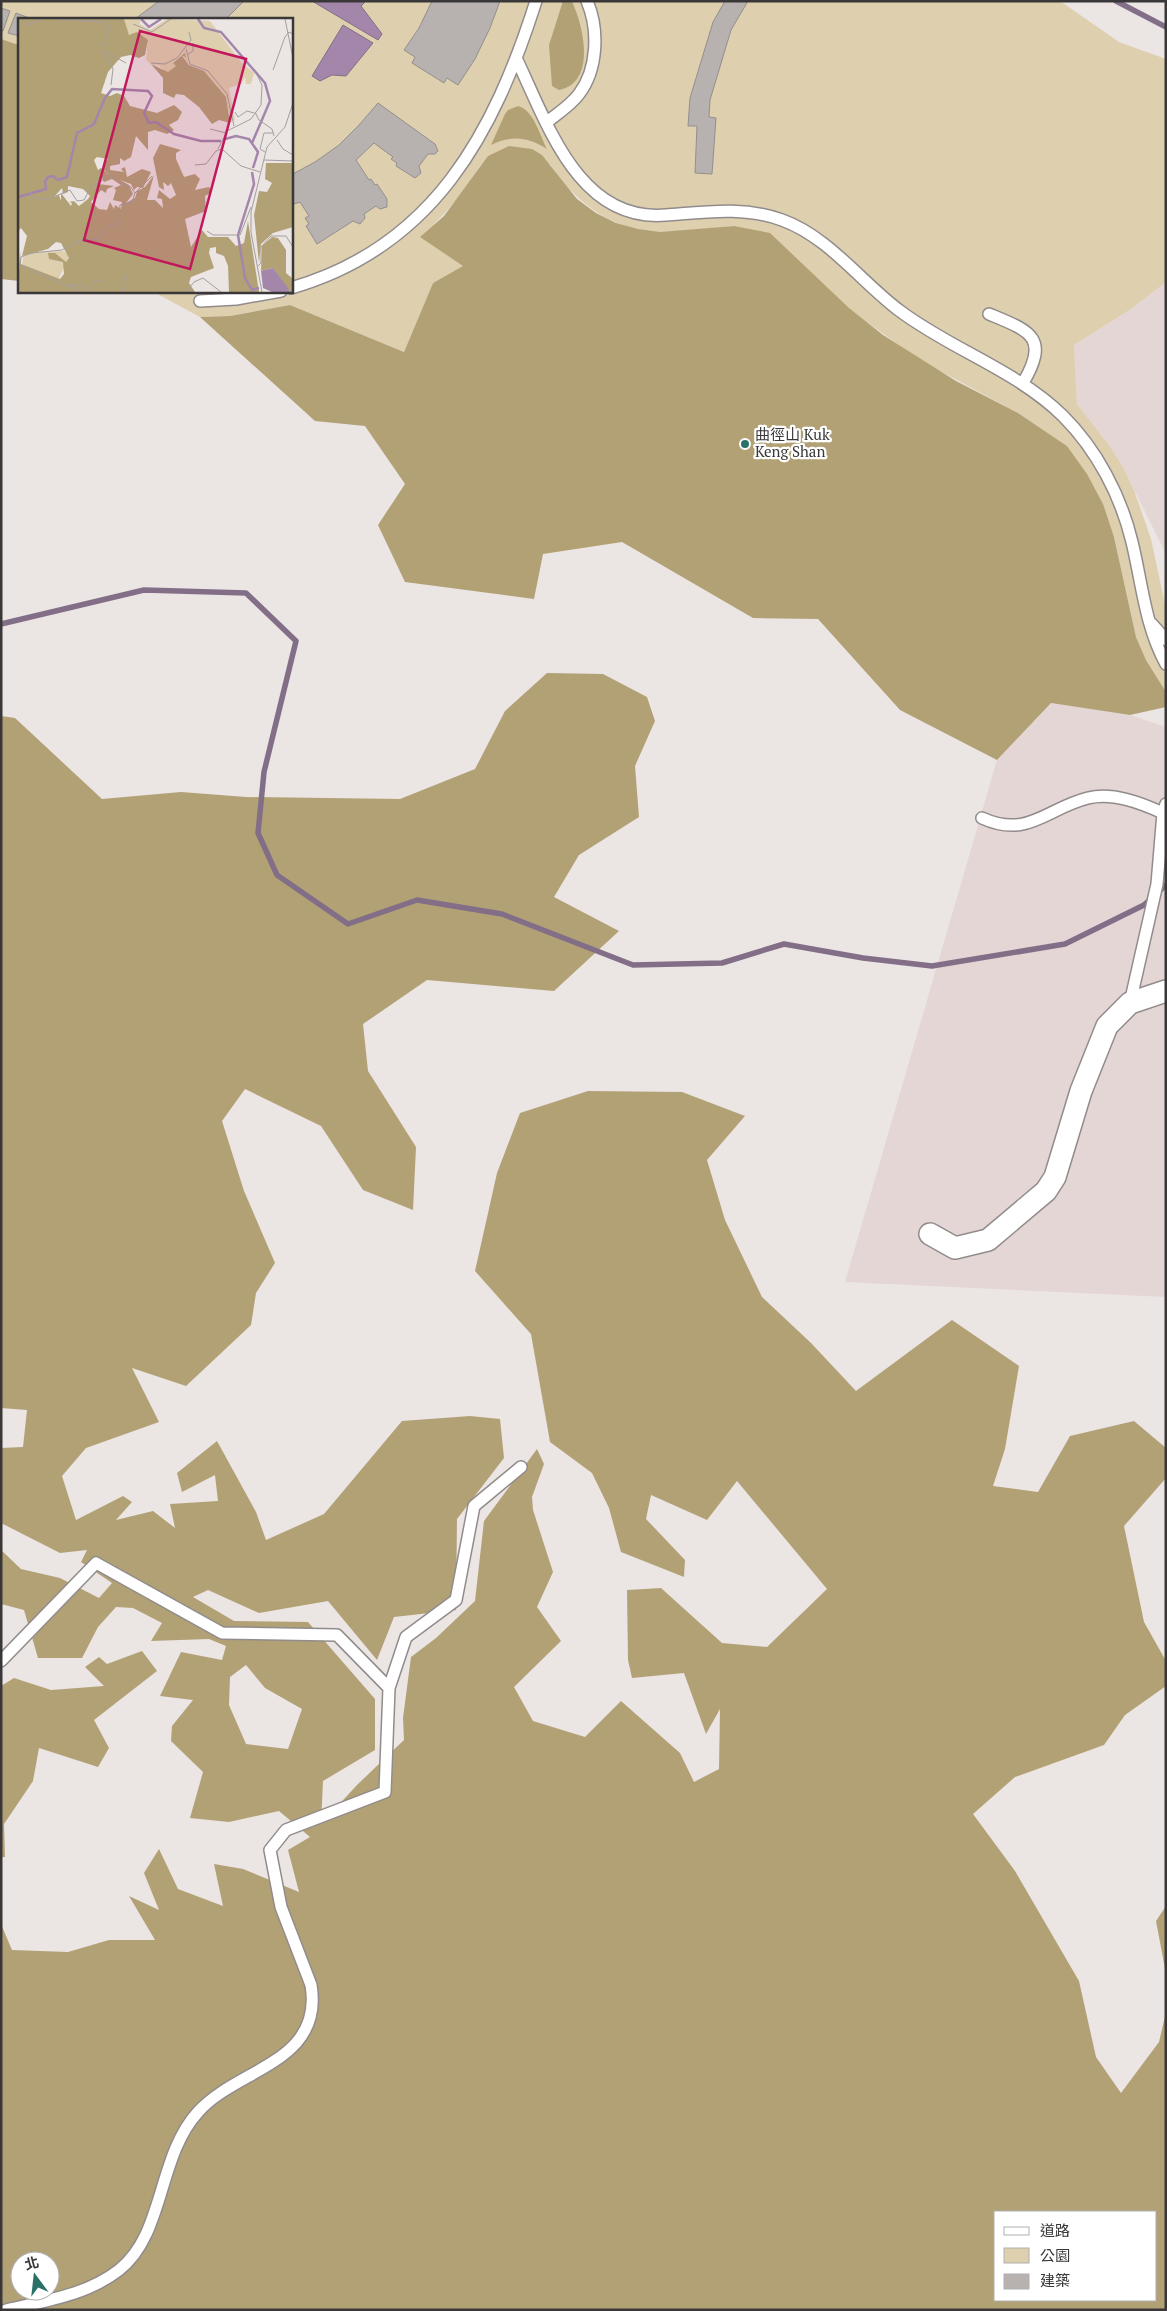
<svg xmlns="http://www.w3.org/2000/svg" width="1167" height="2311" viewBox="0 0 1167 2311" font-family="'PT Serif','Noto Sans TC',serif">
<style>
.built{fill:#e4d6d5}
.green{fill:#ded0ae}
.forest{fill:#b3a176;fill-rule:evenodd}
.water{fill:#a386aa;stroke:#836e88}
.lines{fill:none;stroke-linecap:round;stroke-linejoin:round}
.stream{stroke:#836e88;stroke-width:5.5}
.building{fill:#b7b2b0;stroke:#938f8d}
.service-casing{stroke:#918c8b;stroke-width:14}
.minor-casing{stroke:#918c8b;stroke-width:24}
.service{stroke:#fff;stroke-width:11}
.minor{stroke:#fff;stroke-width:21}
.poi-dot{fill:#2a7269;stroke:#fff;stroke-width:2}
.labels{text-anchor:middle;stroke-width:4.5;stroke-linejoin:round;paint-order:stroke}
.poi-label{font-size:15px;fill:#393737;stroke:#fff;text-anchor:start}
.inset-river{fill:none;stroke:#a386aa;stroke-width:2.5}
.inset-road{fill:none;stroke:#a49f9f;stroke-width:1}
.view{fill:#c2185b;fill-opacity:0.15;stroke:#c2185b;stroke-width:2.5}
.inset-edge{fill:none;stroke:#393737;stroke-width:2.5}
</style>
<rect width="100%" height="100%" fill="#ebe5e4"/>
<path class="built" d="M1166 282V554L1123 467 1109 445 1077 404 1074 345 1131 309Z
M1051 703 1130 715 1166 727V1297L845 1282 997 760Z"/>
<path class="green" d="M1 1H1060L1119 42 1166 59V282L1131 309 1074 345 1077 404 1109 445 1123 467 1134 490 1151 539 1166 609V692L1146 660 1136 637 1114 537 1067 446 1018 413 918 359 734 226C709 228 685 232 660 232 612 231 575 202 550 164L481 165C464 193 444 215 421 237L464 266 433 283 404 352 290 305 230 316 200 317 152 291H291V19H19V45L1 39Z"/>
<path class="forest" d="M563 1H572L573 4C584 28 596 83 559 90L552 86 549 45Z
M1 39 19 45V281L1 279Z
M518 106C534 110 540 136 547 149 528 137 511 135 491 145L505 114 508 110Z
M509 146 532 149 542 155 577 199 596 213 616 223 638 229 660 232 734 226 770 233 849 308 883 335 956 381 1018 413 1067 446 1087 474 1103 504 1114 537 1136 637 1146 660 1166 692V707L1130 715 1051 703 997 760 900 710 818 619 753 618 622 542 543 554 534 599 405 582 378 525 405 484 365 426 315 421 200 317 230 316 290 305 404 352 433 283 463 266 420 237 444 216 488 156Z
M547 673 603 674 647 697 655 721 635 766 639 817 579 855 554 897 619 931 554 991 427 980 363 1024 368 1071 416 1147 413 1210 363 1190 321 1126 245 1089 222 1121 244 1191 275 1263 256 1293 251 1325 186 1386 132 1368 159 1422 86 1448 62 1476 76 1520 123 1496 132 1502 116 1520 153 1511 175 1528 170 1504 218 1501 215 1475 182 1492 177 1473 217 1441 256 1512 266 1540 324 1514 402 1421 470 1416 500 1419 504 1458 457 1519 456 1610 394 1617 377 1660 328 1601 259 1613 208 1590 193 1597 234 1621 308 1622 375 1699V1750L323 1781 321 1824 357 1785 404 1740 403 1718 411 1657 436 1638 475 1601 484 1521 537 1449 544 1464 532 1497 533 1510 553 1572 537 1607 561 1641 514 1687 533 1721 585 1737 621 1701 680 1753 694 1782 719 1769 720 1709 706 1734 684 1673 632 1678 628 1660 627 1590 661 1588 722 1643 767 1647 827 1589 737 1481 707 1520 651 1495 646 1519 685 1560 684 1577 621 1552 609 1508 592 1473 550 1442 531 1334 475 1271 497 1173 520 1113 588 1091 682 1092 745 1116 707 1160 725 1220 762 1297 811 1343 856 1391 952 1320 1019 1366 1005 1449 993 1486 1038 1492 1070 1436 1134 1421 1166 1448V1478L1124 1526 1144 1622 1166 1661V1686L1125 1715 1104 1745 1015 1777 973 1814 1015 1871 1079 1981 1096 2057 1121 2093 1159 2042 1166 2012V2310H1V1924L12 1950 68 1952 109 1940H155L129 1896 159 1910 144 1873 159 1849 178 1889 223 1906 214 1864 243 1869 299 1892 288 1850 310 1837 279 1811 229 1822 190 1818 203 1772 171 1741 172 1726 193 1700 160 1696 181 1652 222 1660 226 1646 209 1639 151 1641 162 1623 133 1608 116 1607 98 1627 82 1658H38L24 1610 1 1604V1550L21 1569 60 1578 99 1598 112 1583 81 1562 87 1550 60 1553 1 1523V1448L23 1447 27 1410 1 1408V716L15 718 102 799 181 792 246 797 400 799 475 769 505 711ZM246 1665 265 1688 302 1709 288 1749 246 1744 229 1705 230 1677ZM996 2212H1156V2300H996ZM20 2261H50V2291H20Z
M142 1651 157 1671 94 1720 109 1748 98 1767 39 1748 33 1781 4 1824 5 1857H1V1686L14 1678 51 1690 104 1686 85 1667 99 1657 107 1664Z
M1166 1906V1974L1156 1921Z"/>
<path class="water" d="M312 1H366L361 6 382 34 378 40Z
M343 25 373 43 346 76 332 75 320 81 312 76Z"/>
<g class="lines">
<path class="stream" d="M1116 1 1166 27
M1 624 144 590 246 593 296 641 264 772 258 833 277 875 348 924 417 900 502 914 633 965 722 963 784 944 863 958 932 966 1065 944 1144 905 1166 885"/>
</g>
<path class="building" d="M159 1H244L226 19H135Z
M432 1H500L490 28 475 59 458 85 447 78 444 83 412 63 415 57 404 50 419 28Z
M725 1H748L731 30 710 100 709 117 716 118 712 174 695 173 697 126H688L690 98 713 22Z
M1 8 10 11 3 31 1 30Z
M16 13 32 19H19V36L8 33Z
M378 103 435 144 438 151 435 154H428L419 166 421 173 415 178 396 166 397 163 391 159 393 157 374 143 356 160 369 180 371 179 375 185 377 184 387 199V207L380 209 376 206 364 214 365 218 360 224 353 221 317 244 306 226 309 224 305 218 309 216 300 202 291 205V175L315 162 339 145 359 125Z"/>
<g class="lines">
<g class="service-casing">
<path id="service" d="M516 58C547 122 578 223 666 215 705 212 744 206 782 220 829 237 861 282 900 311 952 350 1016 370 1063 416 1097 450 1121 496 1132 542 1142 583 1145 626 1166 664
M547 122C557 114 571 105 579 94 598 69 599 29 587 1
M291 288C434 247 494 133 536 1
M200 301 236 299 281 291
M989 314C1030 331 1050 337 1023 383
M1152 624 1166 640
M982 818C1028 839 1047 808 1088 798 1113 792 1141 803 1163 813
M1130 1003 1157 884 1163 813 1166 804
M1 1661 96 1563 222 1633 337 1635 389 1688 385 1792 286 1830 270 1850 281 1907 311 1985C324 2063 237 2068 198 2112 157 2157 165 2234 119 2270 87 2295 45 2301 6 2310
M389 1688 406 1637 456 1600 474 1506 521 1467"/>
</g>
<g class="minor-casing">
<path id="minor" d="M930 1234 955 1248 988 1240 1046 1191 1055 1177 1081 1091 1107 1026 1130 1003 1166 991"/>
</g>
<use href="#service" class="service"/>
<use href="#minor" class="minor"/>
</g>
<circle class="poi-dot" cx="745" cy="444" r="5"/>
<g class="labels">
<g class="poi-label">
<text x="755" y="440">曲徑山 Kuk<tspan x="755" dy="17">Keng Shan</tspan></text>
</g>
</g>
<g transform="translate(18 18)">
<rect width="275" height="275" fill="#ebe5e4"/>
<path d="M105 1H122V6L132 12 149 1 192 3 223 44 236 55 233 66H228L227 59 223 66 211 70 217 102 212 105 208 79 186 53 173 48 163 39 155 44 158 48 150 55 141 48 133 46 128 42 130 22 111 17ZM44 233 51 235V239L40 262 4 247 5 239 16 234Z" fill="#ded0ae"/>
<path d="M0 1H106L111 17 119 14 130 22 127 37 121 40 112 37 103 39 90 54 83 75 92 78 99 75 106 78 112 88 139 95 156 87 164 94 160 102 151 107 156 112 149 116 137 112 130 114V132L118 118 113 139 106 143 102 140V146L92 148V152L106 154 103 151 107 149 109 159 124 151 133 154 125 170 119 169 116 172 113 166 102 162 111 167 115 176 108 185 117 180 119 173 127 169 136 157 129 182H137L145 190 144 181 139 180 141 172 152 181 158 177 153 165 150 168 145 164 146 172 141 169 135 140 142 126 163 132 158 135V141L166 159 177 156 182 161 177 172 191 169 194 174 187 178 188 193 167 201 173 229 184 212 190 219H210L218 228 226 225 230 203 241 274H211L210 248 206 238 198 235V229L192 230 191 235 196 250 173 259 171 265 177 274H0L2 234 3 246 42 261 46 256 45 244 31 241 30 235H37L48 244 51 240 43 225 38 224 30 231 4 238 9 218 3 210 0 213ZM79 139 90 141 86 144 85 151 94 159 83 150 80 152 76 142ZM83 158 86 164 94 161 103 167 96 170 98 172 95 182 104 184 103 191 97 187 96 191 92 184 89 192 81 191 73 184 83 172 88 175 89 171 96 168 80 166ZM50 168 65 171 72 178 70 181 61 188 56 183 51 184 54 185 53 188 43 175V183L41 177 36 179 44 170 45 176 50 174ZM167 35 168 40 166 38H164L171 47 186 53 208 79 212 105 201 102 194 106 181 89 166 77 158 76 156 80 145 75V60L133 46 150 54 158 48 155 45ZM248 145H275V209L255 215 243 226 241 245 236 197 241 173 249 174 254 165 247 161ZM254 219 260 220 268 232V255L275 261V274H272L255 250 243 253 244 228Z" fill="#b3a176" fill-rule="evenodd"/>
<path d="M255 250 270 270 272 274H254L245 270 243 253Z" fill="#a386aa"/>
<path class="inset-river" d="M123 1 131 9 143 1M180 1 186 10 203 14 247 65 252 83 234 125M207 121 218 118 231 121 240 134 235 150M234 154 236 166 220 217 227 260 234 272 241 270M0 179 28 171 27 163 30 159 35 158 40 162 49 159 59 115 76 106 87 80 94 71 130 73 134 78 126 95 131 105 138 104 156 116 183 123H203"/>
<path class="inset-road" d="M5 1 9 7 25 1M38 1 87 4 91 10 85 32 95 51 93 67M267 1 275 40M115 6 134 14 153 1M168 31 172 46 190 53 209 76 216 108M85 32 108 45M169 37 175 33V25M133 45 147 46 159 40 173 22 171 14M255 52 267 19 271 14 275 16M217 94 220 99 229 93 236 95M237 94 241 102 254 111 256 118M192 111 208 115M259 122 265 131 275 137M200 131 209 113 233 101 243 87 244 67 239 57M247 134 242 131 246 115H255M246 142 275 143M177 147 188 146 198 133 204 131 223 148 242 154M117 175 134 158M189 213 195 217H222L233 189M1 247 64 274M2 247 3 239 14 235 44 232 63 222 80 221 89 209 101 204 102 187 114 184 117 175 113 169 103 166 93 157 73 169 66 182 59 183 52 172 28 182 13 179 12 174M240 248 243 245V229L253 218H268L275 229M50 267 65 268 74 274M71 272 75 264 84 262M104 274 107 256M168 274 176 264 185 260 203 274M244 274 233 214V194L249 129 267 109 275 85"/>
<path class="view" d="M122 13 228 41 172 251 66 222Z"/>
<rect width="275" height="275" class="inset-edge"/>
</g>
<rect width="1167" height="2311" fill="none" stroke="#393737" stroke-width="5"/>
<rect x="994" y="2211" width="162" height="90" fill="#ffffff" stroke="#b0afaf"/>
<rect x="1004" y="2227" width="25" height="8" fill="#ffffff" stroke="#b0afaf"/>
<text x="1040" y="2236" font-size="15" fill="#393737">道路</text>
<rect x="1004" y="2248" width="25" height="15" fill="#ded0ae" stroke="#b0afaf"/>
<text x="1040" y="2261" font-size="15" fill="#393737">公園</text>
<rect x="1004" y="2274" width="25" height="15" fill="#b7b2b0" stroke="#b0afaf"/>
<text x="1040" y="2286" font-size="15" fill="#393737">建築</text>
<g transform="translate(35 2276) rotate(345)"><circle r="24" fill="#ffffff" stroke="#b0afaf"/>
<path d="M0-4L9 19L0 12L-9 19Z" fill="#2a7269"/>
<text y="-8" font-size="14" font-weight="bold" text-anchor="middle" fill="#393737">北</text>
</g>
</svg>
